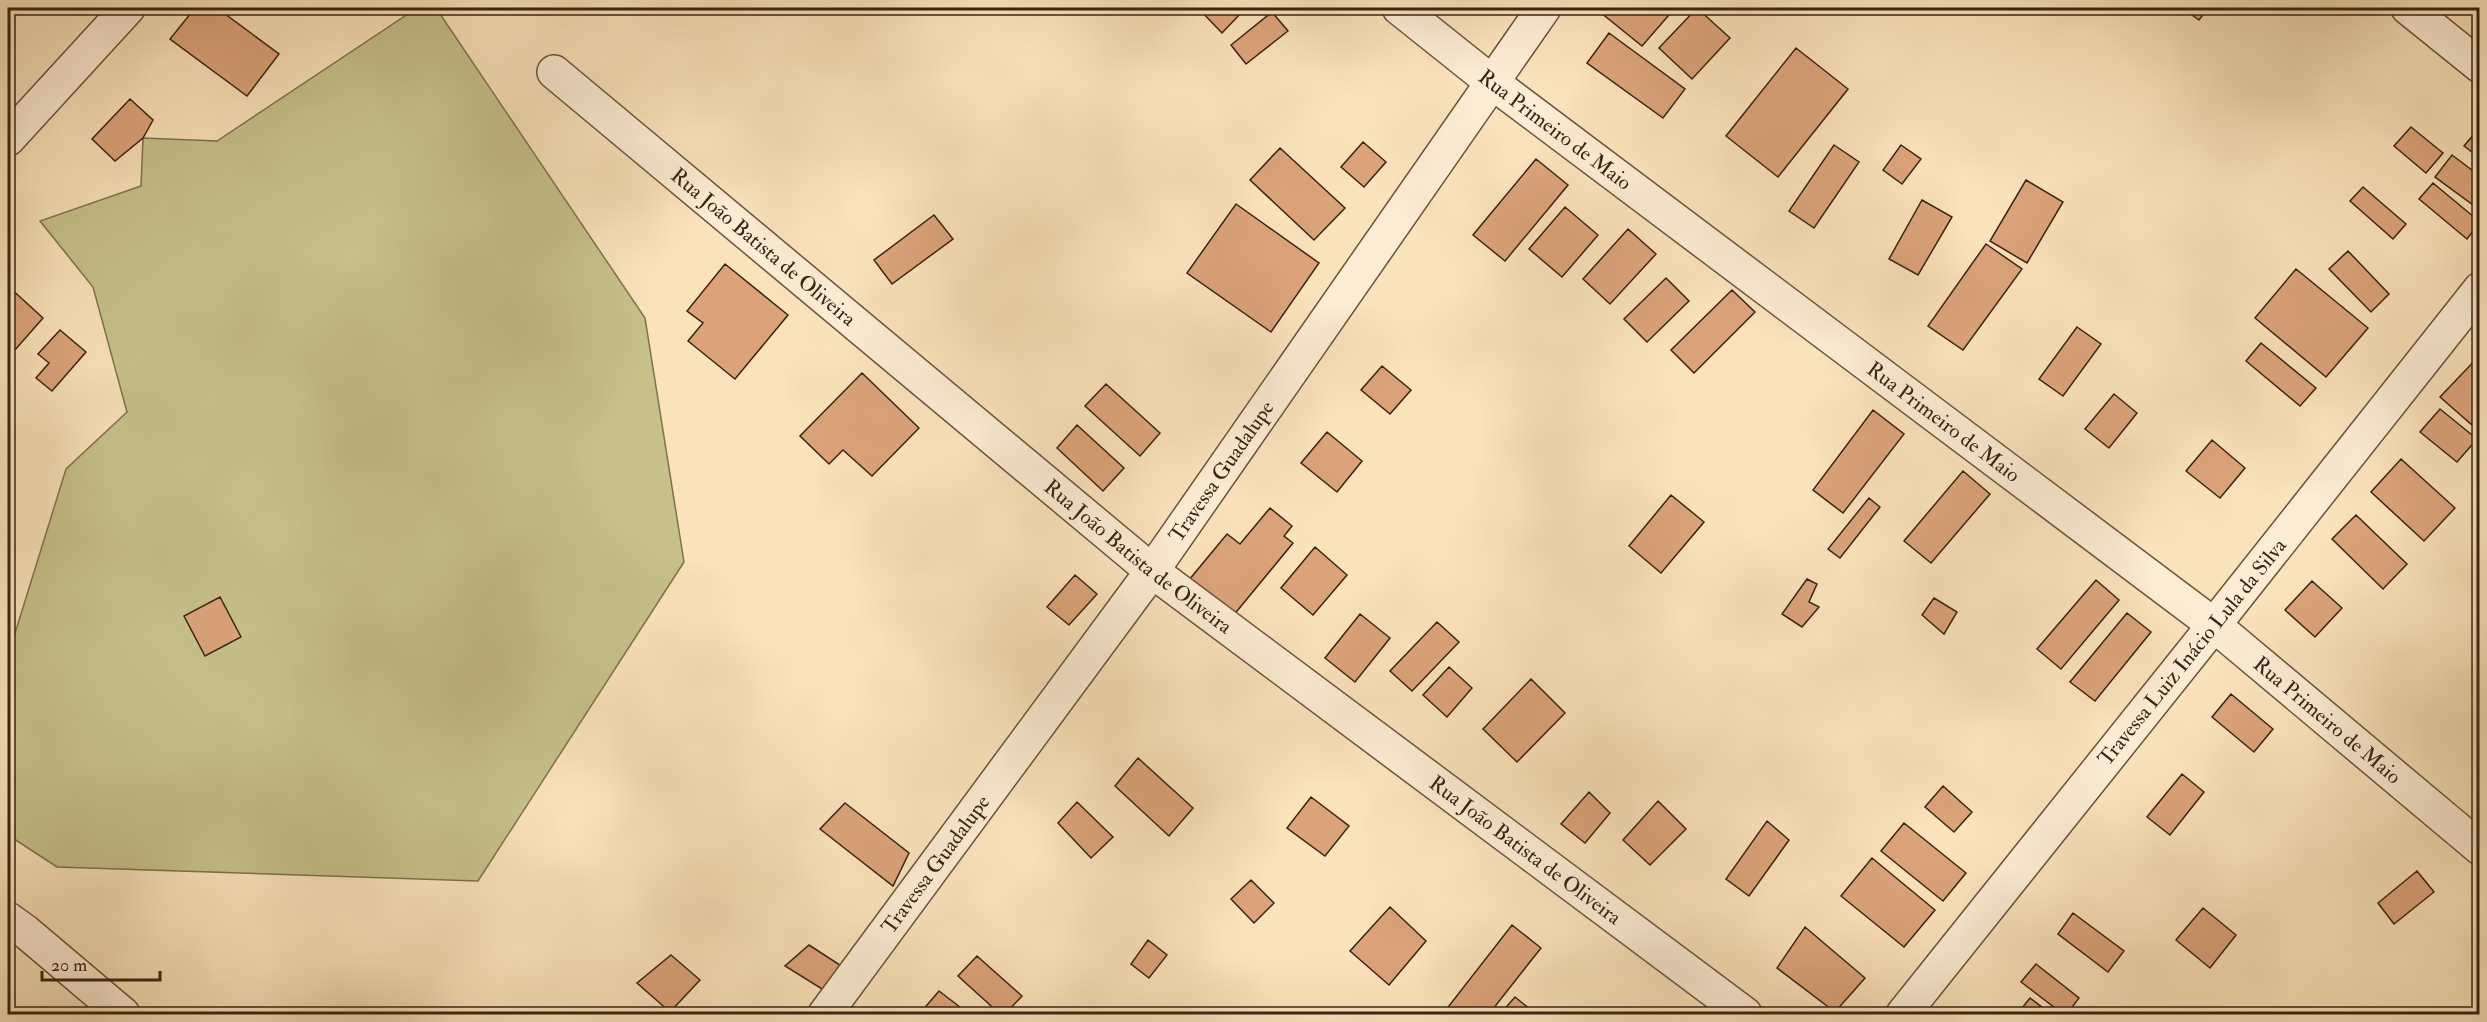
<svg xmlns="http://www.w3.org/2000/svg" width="2487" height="1022" viewBox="0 0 2487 1022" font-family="'IM FELL Double Pica',serif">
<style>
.green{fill:#c6c18b;stroke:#7f724e;stroke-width:1.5}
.building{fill:#dca37b;stroke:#382412;stroke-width:1.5}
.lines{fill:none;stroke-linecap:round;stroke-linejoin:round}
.minor-casing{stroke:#68543c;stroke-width:36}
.tertiary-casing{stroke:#68543c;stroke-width:36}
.minor{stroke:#fcecd3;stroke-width:33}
.tertiary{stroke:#fcecd3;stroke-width:33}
.labels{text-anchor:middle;stroke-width:6;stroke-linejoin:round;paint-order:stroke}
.street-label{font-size:21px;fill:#382412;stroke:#fcecd3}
</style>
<rect width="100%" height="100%" fill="#fae2bb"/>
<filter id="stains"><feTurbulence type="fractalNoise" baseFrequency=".00333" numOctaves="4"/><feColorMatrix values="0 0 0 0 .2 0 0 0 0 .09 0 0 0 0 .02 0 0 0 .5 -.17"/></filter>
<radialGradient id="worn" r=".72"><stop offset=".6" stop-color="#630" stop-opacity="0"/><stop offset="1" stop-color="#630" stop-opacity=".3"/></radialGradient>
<path class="green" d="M417 8H436L645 318 684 562 478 881 57 867 8 835V645L12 643 66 469 127 412 93 287 40 221 141 186 143 138 217 141Z"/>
<path class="building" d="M195 8H217L279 54 247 96 170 39Z
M1198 8H1236L1241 13 1222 33Z
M1595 8H1675L1642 46Z
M1697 8 1730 38 1692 79 1659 48Z
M2182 8H2208L2199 20Z
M1272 12 1288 31 1246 64 1231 45Z
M1609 33 1685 89 1663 118 1587 63Z
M1796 48 1848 89 1778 177 1726 136Z
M130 99 153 120 143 138 115 161 92 139Z
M2411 127 2443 153 2426 173 2394 146Z
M2480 127V158L2464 146Z
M1363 142 1386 162 1364 187 1341 167Z
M1834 145 1859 162 1814 228 1789 211Z
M1901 145 1921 159 1902 184 1883 170Z
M1280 148 1345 208 1314 240 1250 180Z
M2452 155 2480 176V210L2435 177Z
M1536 159 1568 185 1505 261 1473 235Z
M2026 180 2063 202 2027 263 1990 241Z
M2433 183 2480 222 2467 239 2419 199Z
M2363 187 2406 224 2393 239 2350 201Z
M1922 200 1952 217 1918 275 1889 259Z
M1236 204 1319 263 1271 332 1187 273Z
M1565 207 1598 235 1562 277 1529 249Z
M934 215 953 239 892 284 874 260Z
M1628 229 1656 254 1610 304 1583 279Z
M1986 244 2022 269 1963 350 1928 326Z
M2348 251 2389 294 2371 312 2329 269Z
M725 264 788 315 735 379 688 341 703 323 687 311Z
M2296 269 2368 328 2326 377 2255 318Z
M1666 278 1689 301 1647 342 1624 319Z
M8 286 43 318 15 350 8 343Z
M1732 290 1755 312 1694 373 1671 350Z
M2077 327 2101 344 2063 396 2039 379Z
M60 330 86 352 52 391 36 378 49 363 38 354Z
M2261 343 2316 388 2300 406 2246 361Z
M2480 355V432L2440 397Z
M1382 366 1411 390 1390 414 1361 390Z
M862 373 919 428 872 476 843 450 829 464 800 436Z
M1106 384 1160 433 1140 456 1085 406Z
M2114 394 2137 413 2109 448 2085 429Z
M2440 409 2477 439 2457 462 2420 432Z
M1873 410 1904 434 1843 513 1813 490Z
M1077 425 1124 468 1103 491 1057 448Z
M1327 432 1362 461 1337 492 1301 463Z
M2212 440 2245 468 2220 498 2186 471Z
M2401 459 2455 508 2424 541 2371 492Z
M1963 471 1990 494 1931 563 1904 541Z
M1671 495 1704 522 1661 573 1629 546Z
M1869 498 1880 507 1840 558 1828 549Z
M1270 508 1292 526 1284 536 1293 543 1233 616 1189 580 1227 534 1240 544Z
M2356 515 2407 564 2383 589 2332 539Z
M1315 547 1347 575 1313 615 1281 588Z
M1075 575 1097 594 1069 625 1047 607Z
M1807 579 1817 584 1809 602 1819 607 1802 627 1782 614Z
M2096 580 2119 600 2061 669 2037 649Z
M2312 581 2342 608 2315 637 2285 610Z
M220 597 241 637 205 656 184 616Z
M1934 598 1957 612 1944 634 1922 615Z
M2127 613 2151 632 2095 701 2070 682Z
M1360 614 1390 638 1355 682 1325 658Z
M1437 622 1459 642 1412 691 1390 671Z
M1449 667 1472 688 1447 717 1423 695Z
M1531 679 1565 713 1517 762 1483 729Z
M2231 694 2273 729 2254 752 2212 717Z
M1138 758 1193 808 1169 836 1115 786Z
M2182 774 2204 792 2170 835 2147 817Z
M1943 786 1972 812 1954 832 1925 807Z
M1589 792 1610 813 1585 843 1561 824Z
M1311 797 1349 826 1325 856 1287 828Z
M1658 801 1686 829 1650 865 1623 840Z
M1077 802 1113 837 1091 858 1058 823Z
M845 803 909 853 893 886 820 829Z
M1767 821 1789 840 1749 896 1726 879Z
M1904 823 1966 873 1943 901 1881 851Z
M1872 858 1935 910 1904 947 1841 896Z
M2417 871 2434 892 2394 924 2378 903Z
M1251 880 1274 903 1254 923 1231 899Z
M1390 907 1426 941 1389 985 1350 951Z
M2203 908 2236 935 2210 968 2176 940Z
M2073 913 2124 951 2108 972 2058 934Z
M1512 925 1541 948 1489 1014H1449L1445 1011Z
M1805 927 1865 978 1835 1012 1777 968Z
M1148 940 1167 955 1149 978 1131 964Z
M809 945 846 969 830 994 785 966Z
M671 955 700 980 670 1012 637 983Z
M977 956 1022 996 1005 1014H1000L958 976Z
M2036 964 2079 998 2067 1014H2063L2021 982Z
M939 991 969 1014H926L922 1011Z
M1515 997 1536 1014H1500Z
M2030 998 2051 1014H2017Z"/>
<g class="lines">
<g class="minor-casing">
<g id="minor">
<path d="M2408 8 2480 66"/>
<path id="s1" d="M554 72 1152 571 1745 1014"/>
<path d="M8 139 128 8"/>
<path d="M8 919 26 932 123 1014"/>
<path id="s2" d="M825 1014 1152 571 1544 8"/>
<path id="s3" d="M1903 1014 2214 625 2480 848"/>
</g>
</g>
<g class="tertiary-casing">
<g id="tertiary">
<path id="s4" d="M1399 8 1493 83 2214 625 2480 289"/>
</g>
</g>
<use href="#minor" class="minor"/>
<use href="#tertiary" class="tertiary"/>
</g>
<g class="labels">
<g class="street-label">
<text dy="7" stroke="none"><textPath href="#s4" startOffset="198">Rua Primeiro de Maio</textPath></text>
<text dy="7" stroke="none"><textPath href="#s1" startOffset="273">Rua João Batista de Oliveira</textPath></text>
<text dy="7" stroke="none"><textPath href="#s4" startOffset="684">Rua Primeiro de Maio</textPath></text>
<text dy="7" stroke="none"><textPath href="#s2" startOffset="672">Travessa Guadalupe</textPath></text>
<text dy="7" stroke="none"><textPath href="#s1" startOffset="759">Rua João Batista de Oliveira</textPath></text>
<text transform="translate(2192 652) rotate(-51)" y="7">Travessa Luiz Inácio Lula da Silva</text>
<text dy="7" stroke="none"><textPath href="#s3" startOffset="646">Rua Primeiro de Maio</textPath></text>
<text dy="7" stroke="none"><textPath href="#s1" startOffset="1245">Rua João Batista de Oliveira</textPath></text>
<text dy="7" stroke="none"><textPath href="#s2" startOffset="186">Travessa Guadalupe</textPath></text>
</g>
</g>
<rect width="2487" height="1022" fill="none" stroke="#fae2bb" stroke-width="30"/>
<rect x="9" y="9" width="2469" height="1004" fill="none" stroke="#382412" stroke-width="3"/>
<rect x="15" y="15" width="2457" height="992" fill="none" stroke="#382412" stroke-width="1.5"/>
<path d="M42 971v9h118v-9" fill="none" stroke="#382412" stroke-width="3"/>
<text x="51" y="971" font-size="18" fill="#382412" stroke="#fcecd3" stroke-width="4.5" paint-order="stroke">20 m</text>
<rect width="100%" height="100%" filter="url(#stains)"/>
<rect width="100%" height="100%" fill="url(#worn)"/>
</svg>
